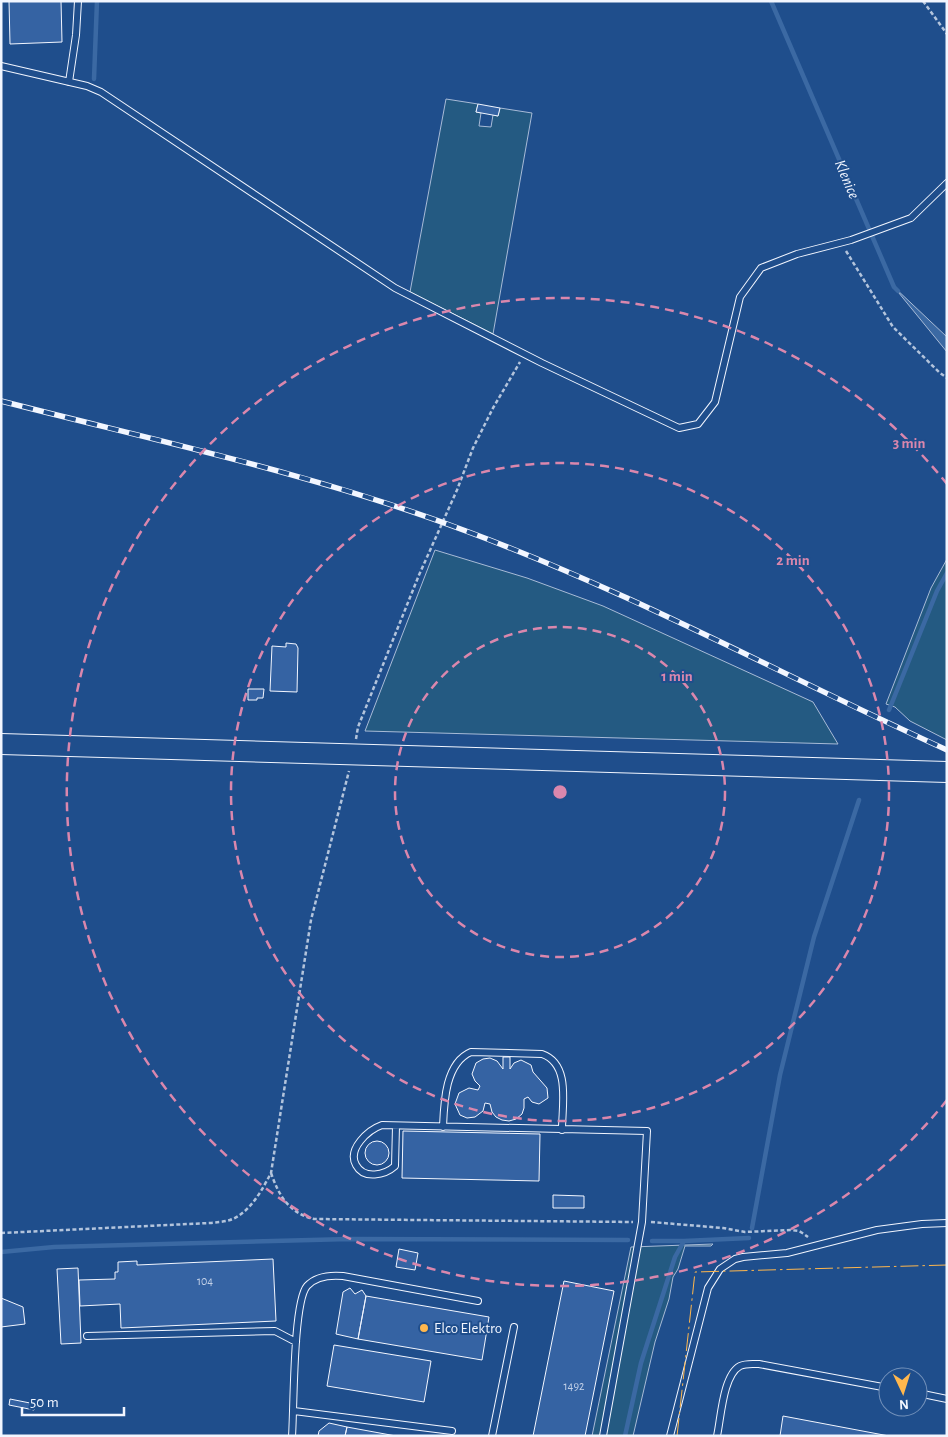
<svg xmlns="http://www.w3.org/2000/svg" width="948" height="1437" viewBox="0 0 948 1437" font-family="'Alegreya Sans',sans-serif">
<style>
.green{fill:#245a82;stroke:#a8bbd7}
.water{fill:#3b69a3;stroke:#a8bbd7}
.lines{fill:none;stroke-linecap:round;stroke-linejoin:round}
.stream{stroke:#3b69a3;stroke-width:4.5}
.building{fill:#3563a3;stroke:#f2f6ff}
.service-casing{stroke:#f2f6ff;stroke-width:8}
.primary-casing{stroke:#f2f6ff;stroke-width:22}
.path{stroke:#b3c4dc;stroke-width:2.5;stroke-dasharray:4 2.5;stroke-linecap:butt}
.service{stroke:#1f4e8c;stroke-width:6}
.primary{stroke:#1f4e8c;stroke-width:20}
.rail-casing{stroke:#f2f6ff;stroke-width:5.5}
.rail{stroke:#1f4e8c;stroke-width:4;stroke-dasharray:11;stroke-linecap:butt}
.power{stroke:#ffb74d;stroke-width:1;stroke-dasharray:18 4 2.5 4;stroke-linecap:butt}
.ring{fill:none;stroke:#da87ad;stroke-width:2.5;stroke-dasharray:9 6}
.poi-dot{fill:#ffb74d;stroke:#1f4e8c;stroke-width:2}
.labels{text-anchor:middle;stroke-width:4;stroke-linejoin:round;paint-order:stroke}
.number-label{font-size:12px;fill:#c3d1e8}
.poi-label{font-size:15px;fill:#f2f6ff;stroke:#1f4e8c;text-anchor:start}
.water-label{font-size:16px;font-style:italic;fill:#f2f6ff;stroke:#1f4e8c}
.centre{fill:#da87ad;stroke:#1f4e8c;stroke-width:2.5}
.ring-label{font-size:15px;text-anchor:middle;font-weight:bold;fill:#da87ad;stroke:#1f4e8c;stroke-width:4;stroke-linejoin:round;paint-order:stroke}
</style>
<rect width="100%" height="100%" fill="#1f4e8c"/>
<path class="green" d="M446 99 478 104 476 112 481 113 479 126 491 127 493 115 498 116 500 108 532 113 493 334 410 292Z
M435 550 527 578 603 606 813 702 838 744 365 731Z
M947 559V740L910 721 895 707 886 704 931 588Z
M713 1244 711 1246H685L678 1269 673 1277 669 1299 655 1342 633 1436H592L631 1247Z"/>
<path class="water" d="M894 287 947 337V352Z"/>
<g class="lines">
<path class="stream" d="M771 1 894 287 898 291
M94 79 97 1
M889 710 937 591 947 573
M752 1228 780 1075 814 937 859 800
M652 1241H684
M1 1252 54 1247 349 1239 628 1240
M625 1436 641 1363 675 1257 684 1241 749 1238"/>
</g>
<path class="building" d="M9 1H61L62 42 10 44Z
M478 104 500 108 498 116 476 112Z
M286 643 296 644 298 648 297 692 270 691 272 646 286 647Z
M248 689H264L263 698H257V700H248Z
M503 1057H510V1069L514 1063 521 1060 531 1065 533 1072 547 1088 548 1098 539 1104 532 1102 528 1097 524 1099V1108L522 1114 516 1119 509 1121 502 1120 496 1117 492 1112 490 1104 485 1103 483 1111 475 1117 467 1118 460 1115 455 1104 459 1093 469 1088 478 1090 480 1086 475 1081 472 1074 476 1063 483 1059 490 1058 497 1061 503 1069Z
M403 1131 540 1134 539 1181 402 1178Z
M365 1153a12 12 0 1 1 24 0a12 12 0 1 1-24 0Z
M553 1195 584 1196V1208H553Z
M399 1249 418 1253 415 1270 396 1267Z
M273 1259 276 1321 121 1328 120 1304 80 1306 79 1280 115 1279V1272H118V1262L137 1261V1265Z
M78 1268 81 1343 61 1344 57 1269Z
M564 1281 614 1291 585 1436H533Z
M350 1288 355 1294 362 1290 366 1296 358 1339 336 1334 343 1292Z
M366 1296 489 1317 482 1360 358 1339Z
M1 1298 23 1307 25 1324 1 1327Z
M334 1345 431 1361 424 1402 327 1386Z
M10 1399 35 1404 34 1410 9 1405Z
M783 1416 889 1436H780Z
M329 1423 347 1427 345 1436H318L319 1431Z
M347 1427 396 1436H345Z"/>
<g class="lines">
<g class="service-casing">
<path id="service" d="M1 66 87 86 101 92 395 288 542 363 679 428 698 424 715 402 740 297 761 268 797 254 851 240 911 218 947 183
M69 82 76 35 78 1
M396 1126 395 1166C385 1175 364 1180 356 1165 347 1149 368 1130 382 1125L647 1131 642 1222 603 1436
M443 1127C444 1103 445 1063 471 1052L542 1054C571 1064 562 1105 562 1130
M87 1336 275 1331 296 1342
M918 1393 947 1399
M294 1411 452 1431
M292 1436C294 1409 293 1302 307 1286 316 1276 331 1275 343 1276L478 1301
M492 1436 514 1327
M670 1436 708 1288 720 1269 735 1259 743 1257 787 1253 877 1230 922 1224 947 1223
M717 1436C721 1418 723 1375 740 1366 746 1363 752 1364 759 1364L888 1388"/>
</g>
<g class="primary-casing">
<path id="primary" d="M1 744 947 772"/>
</g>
<path class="path" d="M923 1 947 34
M846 251 893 327 940 373 947 378
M356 739 358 727 419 575 457 490 473 448 493 408 520 362
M271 1173C279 1196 289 1213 314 1219L633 1222
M651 1222 723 1228 745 1232 790 1230 799 1231 804 1234 808 1237
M1 1233 210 1223C217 1222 224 1222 230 1220 250 1213 262 1190 271 1173L311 920 349 771"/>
<use href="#service" class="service"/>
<use href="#primary" class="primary"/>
<g class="rail-casing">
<path id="rail" d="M1 401C157 441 315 474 466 531 631 592 786 677 947 750"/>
</g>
<use href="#rail" class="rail"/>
<path class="power" d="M677 1436 695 1272 947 1265"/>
</g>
<g class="ring">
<circle cx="560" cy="792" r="165"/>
<circle cx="560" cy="792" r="329"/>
<path d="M947 1100A494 494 0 1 1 947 484"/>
</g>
<circle class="poi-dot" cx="424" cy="1328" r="5"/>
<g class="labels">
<g class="number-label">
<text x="205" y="1285">104</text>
<text x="574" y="1390">1492</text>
</g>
<g class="poi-label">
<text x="434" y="1333">Elco Elektro</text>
</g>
<g class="water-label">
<text transform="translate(848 179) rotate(67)" y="6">Klenice</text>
</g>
</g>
<circle cx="560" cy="792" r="8" class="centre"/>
<g class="ring-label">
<text x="909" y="448">3 min</text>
<text x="793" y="565">2 min</text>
<text x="677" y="681">1 min</text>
</g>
<rect width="948" height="1437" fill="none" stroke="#f2f6ff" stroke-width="5"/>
<g transform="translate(903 1392) rotate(176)"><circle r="24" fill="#1f4e8c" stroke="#7391ba"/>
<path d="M0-4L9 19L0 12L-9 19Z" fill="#ffb74d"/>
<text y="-8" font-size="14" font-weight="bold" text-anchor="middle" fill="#f2f6ff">N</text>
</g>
<path d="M22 1407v8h102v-8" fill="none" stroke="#f2f6ff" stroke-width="2.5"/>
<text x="30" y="1407" font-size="15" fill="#f2f6ff" stroke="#1f4e8c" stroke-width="4" paint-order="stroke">50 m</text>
</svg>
